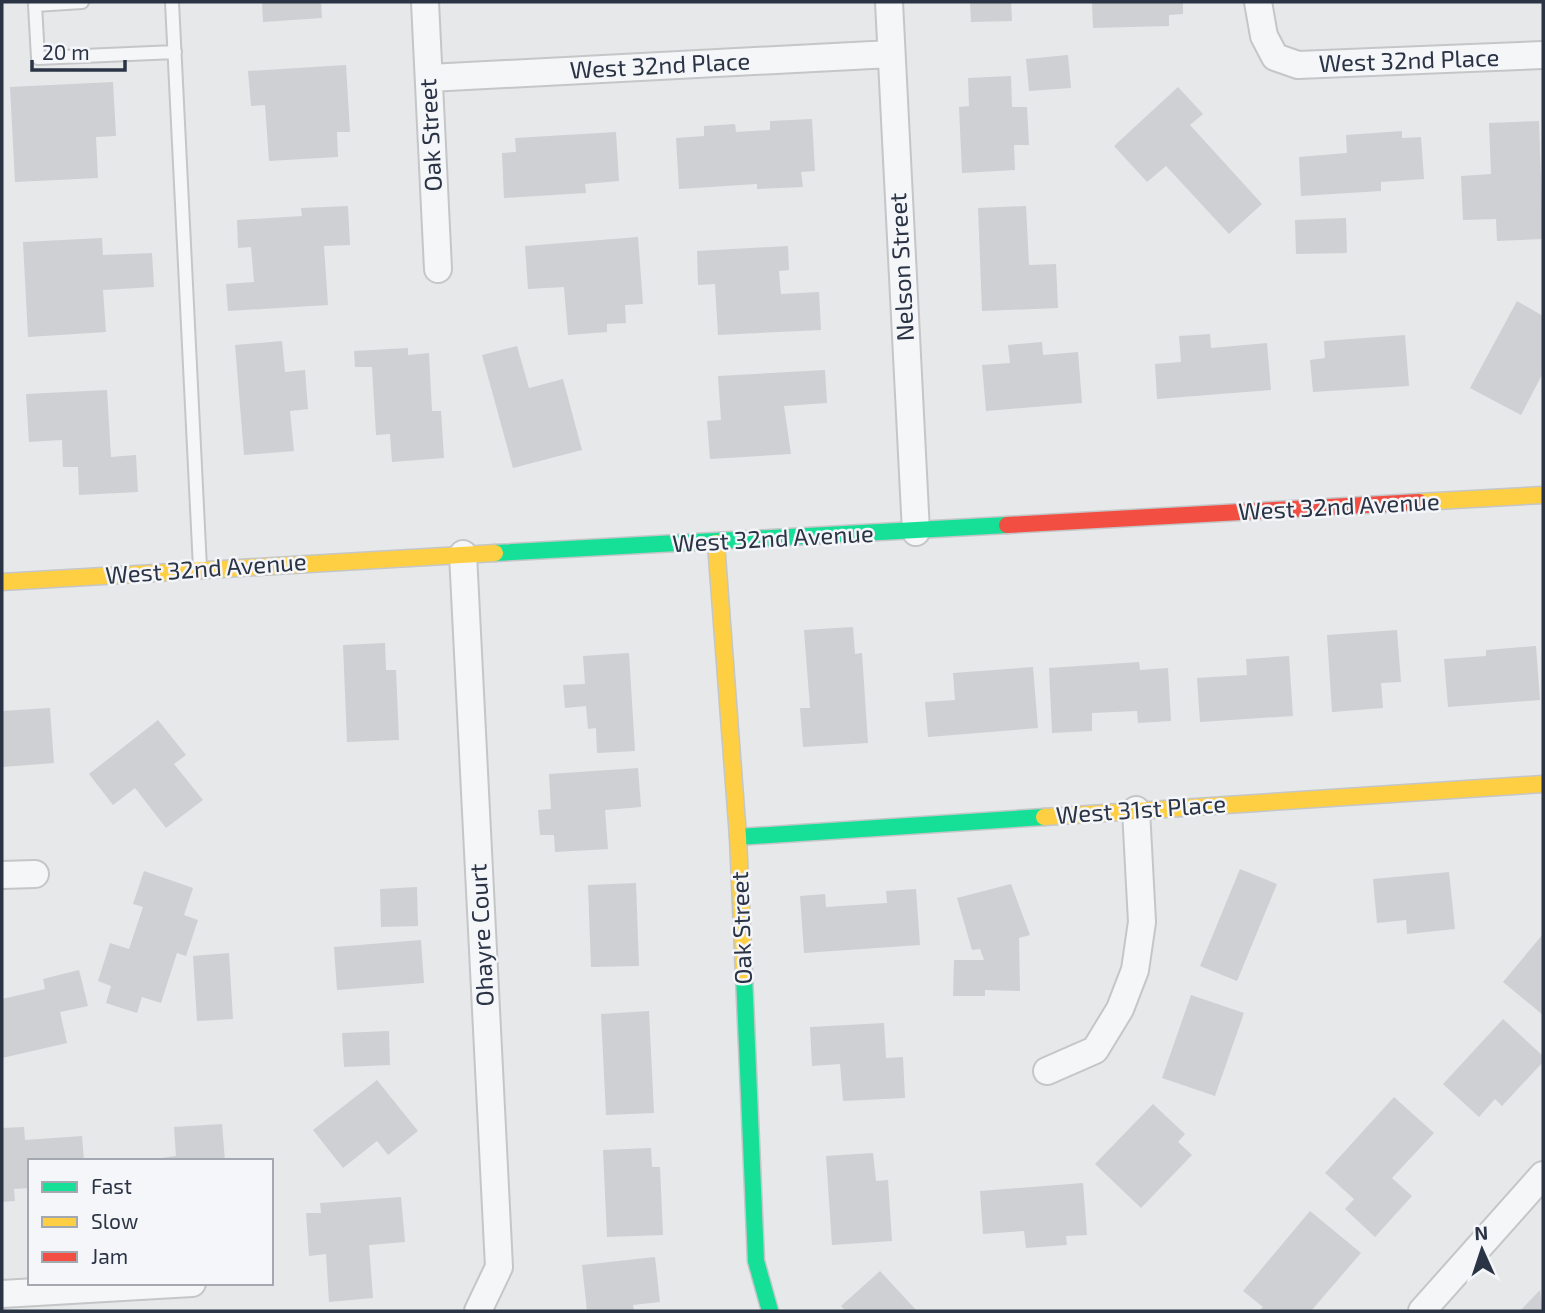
<svg xmlns="http://www.w3.org/2000/svg" width="1545" height="1313" viewBox="0 0 1545 1313" font-family="'Exo 2',sans-serif">
<style>
.building{fill:#ced0d3}
.lines{fill:none;stroke-linecap:round;stroke-linejoin:round}
.lane-casing{stroke:#c4c6c8;stroke-width:16}
.street-casing{stroke:#c4c6c8;stroke-width:30}
.fast-casing{stroke:#c4c6c8;stroke-width:19}
.slow-casing{stroke:#c4c6c8;stroke-width:19}
.jam-casing{stroke:#c4c6c8;stroke-width:19}
.lane{stroke:#f5f6f7;stroke-width:12}
.street{stroke:#f5f6f7;stroke-width:26}
.fast{stroke:#16e098;stroke-width:16}
.slow{stroke:#ffcf43;stroke-width:16}
.jam{stroke:#f24e42;stroke-width:16}
.labels{text-anchor:middle;stroke-width:5;stroke-linejoin:round;paint-order:stroke}
.street-label{font-size:24px;fill:#2b3445;stroke:#f4f6f9}
</style>
<rect width="100%" height="100%" fill="#e6e8ea"/>
<path class="building" d="M262 2H321L322 18 263 22Z
M970 2H1011L1012 21 971 22Z
M1092 2H1183V14L1169 15V26L1093 28Z
M1068 55 1071 88 1029 91 1026 59Z
M346 65 350 132H337L338 157 269 161 265 105 251 106 248 71Z
M1011 76 1012 107H1027L1029 145H1014L1015 170 962 173 959 107 969 106 968 78Z
M113 82 116 136 96 137 98 178 15 182 10 87Z
M1178 87 1203 114 1190 125 1262 204 1229 234 1166 166 1147 182 1114 146Z
M812 119 815 171 801 172 803 187 757 189V184L679 189 676 138 704 136V126L735 124 736 132 770 130V121Z
M1539 121 1543 239 1497 241 1496 219 1463 220 1461 176 1491 174 1489 123Z
M1402 131V138L1421 137 1424 179 1381 182V191L1301 196 1299 157 1347 153 1346 135Z
M616 132 619 181 585 184 586 193 504 198 502 153 516 152 515 138Z
M348 206 350 245 324 246 328 305 228 311 226 284 254 282 251 247 238 248 237 220 302 216 301 208Z
M1026 206 1029 265 1056 264 1058 308 982 311 978 208Z
M1346 218 1347 253 1296 254 1295 220Z
M638 237 643 304 625 305 626 323 607 324V332L568 335 564 287 528 289 525 246Z
M102 238 103 255 152 253 154 287 103 290 106 332 28 337 23 242Z
M788 246 789 270 779 271 781 294 819 292 821 330 718 335 715 284 698 285 697 251Z
M1517 301 1543 316V373L1521 415 1470 388Z
M1210 334 1211 348 1267 343 1271 390 1157 399 1155 364 1181 362 1179 336Z
M1405 335 1409 386 1313 392 1310 360 1325 358 1324 341Z
M282 341 285 372 305 370 308 409 290 411 294 451 244 455 235 345Z
M1042 342 1043 355 1078 352 1082 403 986 411 982 365 1010 363 1008 345Z
M517 346 529 388 563 379 582 450 513 468 482 355Z
M408 348V355L429 353 432 411H441L444 458 392 462 390 434 376 435 372 367H355L354 351Z
M825 370 827 403 784 406 791 454 710 459 707 421 721 420 718 376Z
M107 390 111 457 136 455 138 492 79 495 78 467H63L62 440 29 442 26 394Z
M853 627 855 654 862 653 868 743 803 747 800 708H810L804 630Z
M1397 630 1401 682 1381 683 1383 708 1332 712 1327 635Z
M385 643 386 670H396L399 740 347 742 343 645Z
M1536 646 1540 700 1448 707 1444 659 1486 656V650Z
M629 653 635 751 597 753 596 728 588 729 586 706 565 708 563 685 585 684 583 656Z
M1289 656 1293 716 1200 722 1197 678 1247 675 1246 659Z
M1139 662 1140 670 1168 668 1171 721 1138 723 1137 711 1092 713V731L1052 733 1049 668Z
M1033 667 1038 728 928 737 925 702 955 700 953 673Z
M50 708 54 763 2 767V711Z
M158 720 186 755 174 764 203 800 166 828 135 788 113 805 89 774Z
M638 768 641 807 605 810 608 849 555 852 554 835H540L538 810 551 809 549 774Z
M1240 869 1277 884 1237 981 1200 966Z
M144 871 193 888 184 915 198 920 186 956 177 953 161 1003 142 997 137 1013 106 1003 111 986 98 981 110 943 129 949 143 907 133 904Z
M1449 872 1455 929 1407 934 1406 920 1377 923 1373 879Z
M636 883 639 966 591 967 588 885Z
M1011 884 1030 935 1019 938 1020 991 985 990V996H953L954 960H984L980 949 972 950 957 898Z
M417 887 418 926 381 927 380 889Z
M916 889 920 945 804 953 800 896 825 894 826 907 887 903 886 891Z
M1543 934V1015L1503 982Z
M421 940 424 983 337 990 334 947Z
M229 953 233 1019 197 1021 193 956Z
M79 970 88 1006 60 1012 67 1043 2 1058V999L45 989 43 979Z
M1191 995 1244 1013 1215 1096 1162 1078Z
M649 1011 654 1113 606 1115 601 1014Z
M1503 1019 1543 1056V1062L1502 1106 1495 1099 1479 1117 1443 1084Z
M884 1023 886 1058 903 1057 905 1098 843 1101 840 1064 812 1066 810 1027Z
M389 1031 390 1065 344 1067 342 1033Z
M377 1080 418 1131 388 1155 377 1141 343 1168 313 1130Z
M1394 1097 1434 1133 1392 1178 1412 1196 1375 1237 1345 1209 1354 1199 1325 1173Z
M1153 1104 1185 1134 1178 1142 1192 1155 1141 1208 1095 1164Z
M222 1124 225 1161H140L176 1156 174 1127Z
M24 1127 25 1140 82 1136 84 1161H30V1188L14 1189 15 1201 2 1202V1128Z
M651 1148 652 1167H660L663 1235 607 1237 603 1150Z
M873 1153 876 1181 888 1180 892 1241 832 1245 826 1156Z
M1083 1183 1087 1235 1066 1236 1067 1245 1026 1248 1024 1231 983 1234 980 1191Z
M401 1197 405 1242 369 1245 373 1298 329 1302 326 1254 309 1256 306 1213H321L320 1203Z
M1310 1211 1361 1253 1311 1311H1259L1263 1307 1243 1291Z
M655 1257 660 1302 633 1305 634 1311H587L582 1265Z
M880 1271 917 1311H846L841 1306Z
M1540 1290 1543 1311H1520Z"/>
<g class="lines">
<g class="lane-casing">
<path id="lane" d="M82 2 35 5 38 58 175 52
M172 2 200 568"/>
</g>
<g class="street-casing">
<path id="street" d="M425 2 438 269
M889 2 916 532
M1258 2 1264 36 1275 57 1298 65 1543 55
M429 78 891 54
M463 554 499 1267 478 1311
M2 875 35 874
M1047 1071 1095 1050 1120 1009 1135 970 1142 922 1136 810
M2 1294 192 1283
M1422 1311 1543 1175"/>
</g>
<g class="fast-casing">
<path id="fast" d="M495 553 1007 525
M738 837 1044 817
M744 975 756 1261 770 1311"/>
</g>
<g class="slow-casing">
<path id="slow" d="M1419 502 1543 495
M716 543 738 837 744 975
M2 582 495 553
M1044 817 1543 784"/>
</g>
<g class="jam-casing">
<path id="jam" d="M1007 525 1419 502"/>
</g>
<use href="#lane" class="lane"/>
<use href="#street" class="street"/>
<use href="#fast" class="fast"/>
<use href="#slow" class="slow"/>
<use href="#jam" class="jam"/>
</g>
<g class="labels">
<g class="street-label">
<text transform="translate(1409 61) rotate(-2)" y="8">West 32nd Place</text>
<text transform="translate(660 66) rotate(-3)" y="8">West 32nd Place</text>
<text transform="translate(431 135) rotate(-93)" y="8">Oak Street</text>
<text transform="translate(902 267) rotate(-93)" y="8">Nelson Street</text>
<text transform="translate(1339 507) rotate(-3)" y="8">West 32nd Avenue</text>
<text transform="translate(773 539) rotate(-3)" y="8">West 32nd Avenue</text>
<text transform="translate(206 569) rotate(-4)" y="8">West 32nd Avenue</text>
<text transform="translate(1141 810) rotate(-4)" y="8">West 31st Place</text>
<text transform="translate(742 928) rotate(-92)" y="8">Oak Street</text>
<text transform="translate(482 935) rotate(-93)" y="8">Ohayre Court</text>
</g>
</g>
<rect width="1545" height="1313" fill="none" stroke="#2b3445" stroke-width="7"/>
<rect x="28" y="1159" width="245" height="126" fill="#f4f6f9" stroke="#a4a8b1" stroke-width="2"/>
<rect x="42" y="1182" width="35" height="10" fill="#16e098" stroke="#a4a8b1" stroke-width="2"/>
<text x="91" y="1194" font-size="21" fill="#2b3445">Fast</text>
<rect x="42" y="1217" width="35" height="10" fill="#ffcf43" stroke="#a4a8b1" stroke-width="2"/>
<text x="91" y="1229" font-size="21" fill="#2b3445">Slow</text>
<rect x="42" y="1252" width="35" height="10" fill="#f24e42" stroke="#a4a8b1" stroke-width="2"/>
<text x="91" y="1264" font-size="21" fill="#2b3445">Jam</text>
<g transform="translate(1482 1250) rotate(357)" stroke="#f4f6f9" stroke-width="5" paint-order="stroke">
<path d="M0-5L12 26L0 18L-12 26Z" fill="#2b3445"/>
<text y="-10" font-size="19" font-weight="bold" text-anchor="middle" fill="#2b3445">N</text>
</g>
<path d="M32 60v10h93v-10" fill="none" stroke="#2b3445" stroke-width="3.5"/>
<text x="42" y="60" font-size="21" fill="#2b3445" stroke="#f4f6f9" stroke-width="5" paint-order="stroke">20 m</text>
</svg>
